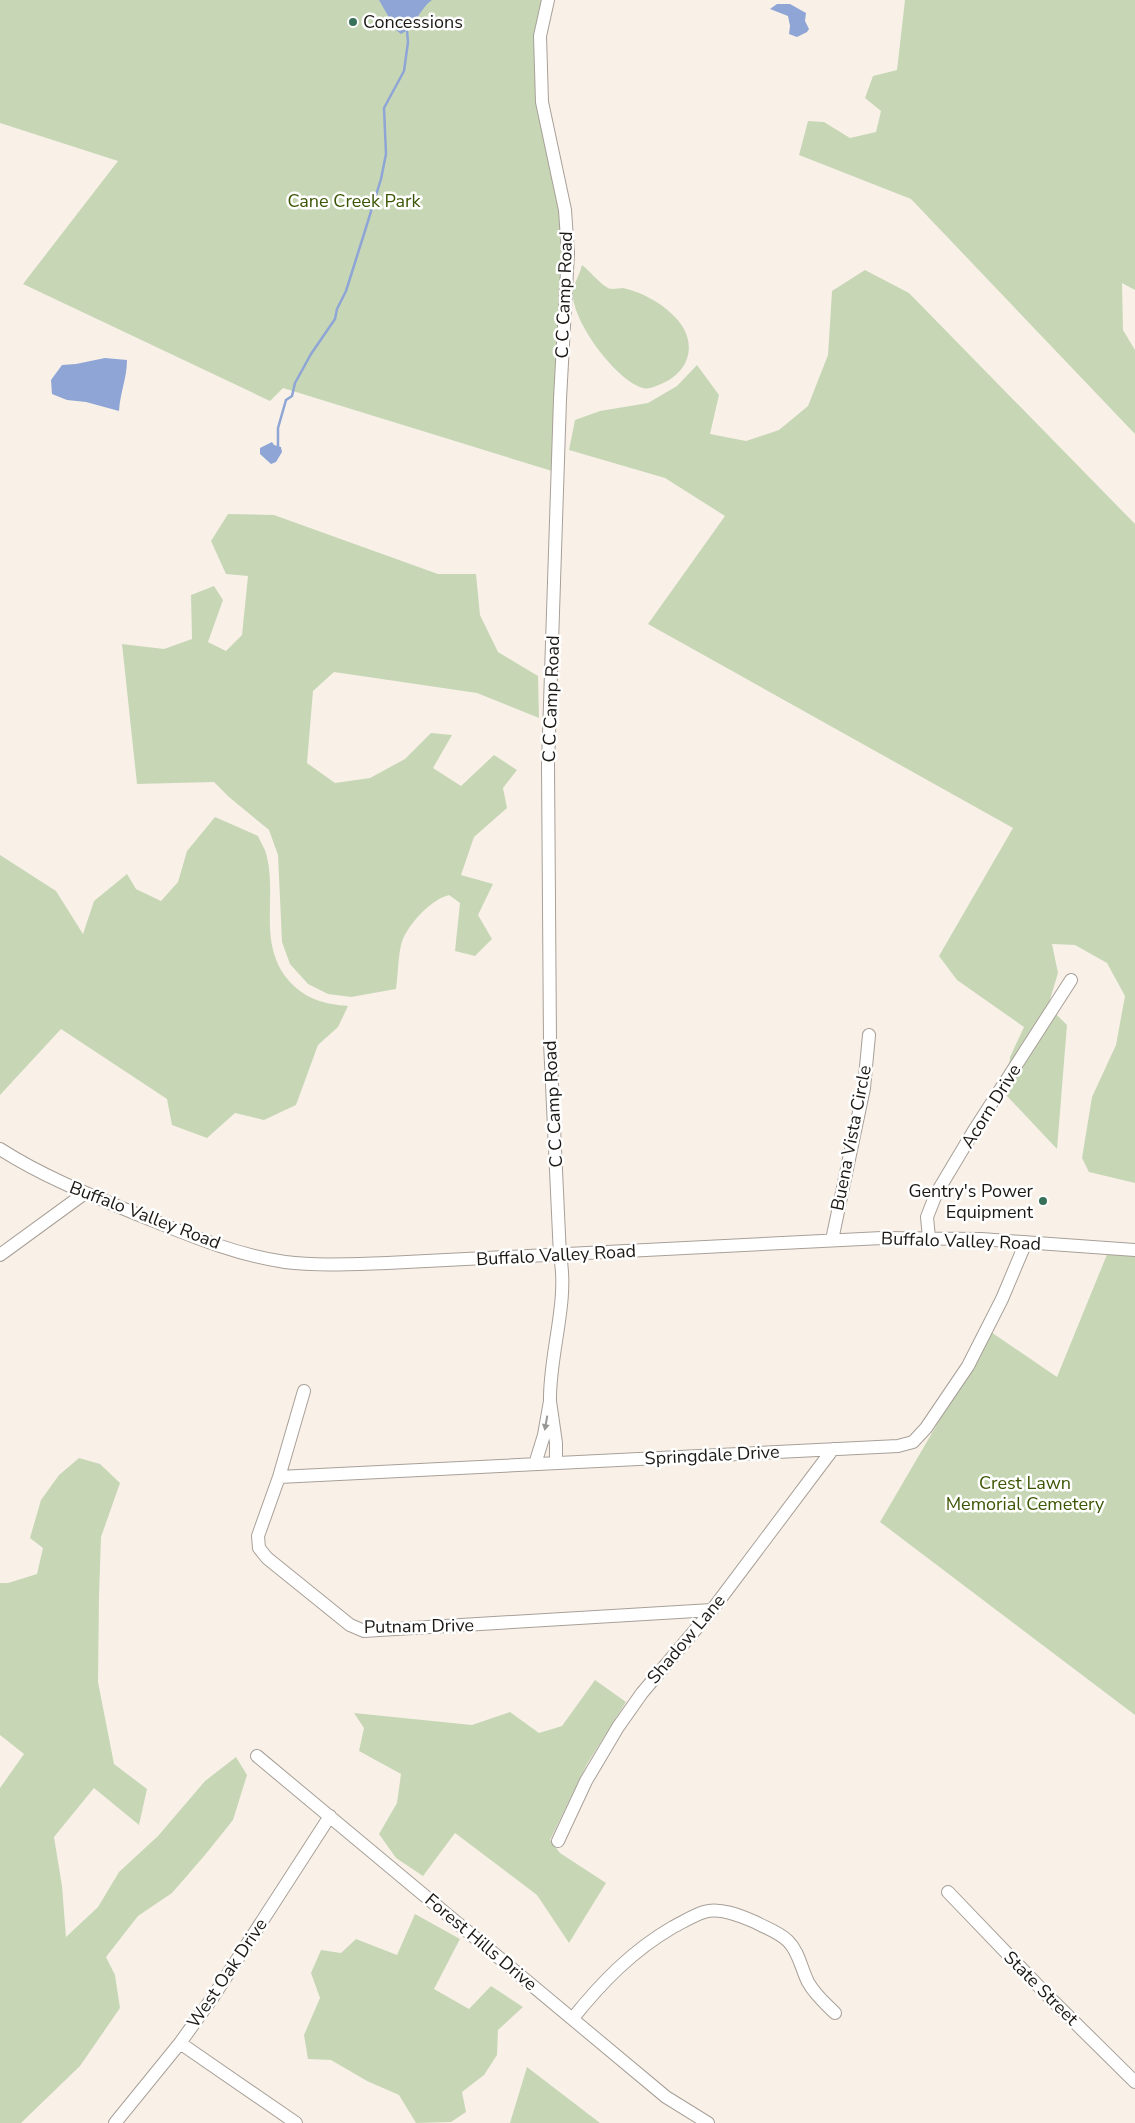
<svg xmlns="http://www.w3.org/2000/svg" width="1135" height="2123" viewBox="0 0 1135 2123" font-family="'Nunito Sans',sans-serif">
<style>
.green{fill:#c7d7b6}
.water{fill:#8ea5d5}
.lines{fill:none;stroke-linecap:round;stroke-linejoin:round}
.stream{stroke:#8ea5d5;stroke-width:2.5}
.minor-casing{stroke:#a8a098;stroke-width:14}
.minor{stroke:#fff;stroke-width:12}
.oneway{fill:#999896}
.poi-dot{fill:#387159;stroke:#fff;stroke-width:2}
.labels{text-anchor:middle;stroke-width:5;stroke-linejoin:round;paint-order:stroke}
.poi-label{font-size:18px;fill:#1c1915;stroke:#fff;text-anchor:start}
.park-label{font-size:18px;fill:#3b5503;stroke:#fff}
.street-label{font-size:18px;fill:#1c1915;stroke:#fff}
</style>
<rect width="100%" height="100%" fill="#f9f1e8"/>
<path class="green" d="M0 0H543L535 49 563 234 552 471 283 388 270 401 23 284 118 161 0 123Z
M905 0H1135V290L1122 283 1123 330 1135 350V434L911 199 799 155 808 121 824 122 850 138 876 132 881 111 865 98 873 76 897 70Z
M582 265C590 271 599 283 608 288 612 290 619 288 623 288 641 292 660 302 673 315 698 338 693 371 661 384 655 386 649 390 643 388 616 381 569 318 573 290 575 282 580 273 582 265Z
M865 270 909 293 1135 524V1183L1089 1172 1082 1158 1092 1097 1116 1045 1125 996 1107 963 1075 945 1052 944 1058 973 1048 1006 1067 1025 1057 1149 1006 1095 1010 1057 1024 1027 957 980 939 956 1013 828 648 624 725 516 665 478 569 450 575 420 600 411 648 403 677 386 697 365 719 395 710 434 746 441 779 430 808 406 828 355 832 291Z
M228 514 274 515 438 574H476L480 615 498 652 538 676 539 718 477 693 334 672 313 691 307 763 335 783 370 778 405 759 431 733 452 735 433 768 461 786 494 755 517 770 503 788 507 808 474 837 461 875 493 884 478 915 492 939 475 956 455 951 460 903 449 895C430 900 406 926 401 945 398 959 398 975 396 989L351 997 328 994 308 984 290 964 282 942 278 855 269 830 229 797 214 782 137 784 122 644 164 649 192 639 191 595 214 586 223 600 208 642 226 651 242 635 248 576 226 574 211 541Z
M215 817 258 836C261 843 266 850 267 857 277 900 257 945 290 982 307 1000 325 1004 348 1006L338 1027 318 1045 296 1105 264 1120 235 1113 207 1138 172 1125 167 1099 61 1029 0 1095V855L56 891 83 934 94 901 127 874 136 889 161 901 178 882 187 851Z
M1108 1252 1135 1254V1715L880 1522 991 1332 1057 1377Z
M79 1458 100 1464 120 1483 101 1537 99 1596 98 1682 114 1764 147 1789 139 1825 94 1788 54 1837 62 1886 66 1937 98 1907 119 1872 158 1836 205 1781 236 1757 247 1775 233 1820 205 1855 172 1893 138 1916 106 1957 115 1975 120 2008 80 2066 21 2123H0V1788L24 1754 0 1735V1583H8L37 1574 43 1548 30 1538 41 1500 59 1475Z
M595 1680 626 1702 587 1764 550 1840 560 1853 606 1883 569 1943 537 1895 455 1833 423 1876 396 1858 379 1834 397 1803 401 1774 359 1751 364 1728 354 1713 472 1725 510 1712 539 1733 562 1726Z
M415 1914 460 1939 434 1989 469 2009 491 1986 523 2007 498 2030 497 2055 484 2075 462 2092 466 2112 451 2122 416 2123 399 2095 367 2081 331 2060 308 2059 304 2035 320 1998 311 1973 321 1950 341 1953 356 1939 397 1955Z
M527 2067 600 2123H510Z"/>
<path class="water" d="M379 0H432C419 9 416 27 401 34L396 30Z
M777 4H790L806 13 805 21 809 29 807 32 797 37 789 34 790 26 788 16 770 9Z
M105 358 127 360C127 378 120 393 119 411L86 402 67 400 52 394 51 380 62 365 76 364Z
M272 442 274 445 281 447 282 452 276 462 271 464 260 454V448Z"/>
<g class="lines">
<path class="stream" d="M278 446V428L286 400 292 396 295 383 311 354 335 319 337 309 346 291 364 234 381 179 386 154 384 108 404 71 408 42 407 31"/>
<g class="minor-casing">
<path id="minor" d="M548 0 540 36 542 102 565 210 568 253 560 399 548 765 550 1042 560 1256C569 1301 549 1355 550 1401
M0 1149C45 1178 95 1197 144 1217 189 1235 236 1255 285 1262 318 1266 353 1264 387 1263L882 1238 981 1239 1135 1250
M929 1238 927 1217 936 1194 973 1132 1071 980
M832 1240 864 1088 869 1035
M0 1255 85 1193
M304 1391 279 1477 258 1536 259 1548 267 1558 350 1625 364 1631 379 1630 712 1610
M535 1464 544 1435 550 1401 556 1443V1463
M279 1477 898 1446 913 1442 926 1428 968 1366 1002 1299 1026 1242
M257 1756 666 2097 708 2123
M558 1841 586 1781 618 1727 642 1693 712 1610 833 1449
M948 1892 1048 1996 1135 2082
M573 2018C602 1982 632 1951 673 1927 683 1922 694 1915 704 1912 720 1907 741 1916 755 1922 766 1928 779 1932 788 1941 799 1952 801 1968 808 1982 815 1995 825 2003 835 2013
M180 2043 296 2123
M115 2123 180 2043 213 1997 330 1816"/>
</g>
<use href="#minor" class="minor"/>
</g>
<defs><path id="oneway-solid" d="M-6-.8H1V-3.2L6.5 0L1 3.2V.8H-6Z" transform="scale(1.25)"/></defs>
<use class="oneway" href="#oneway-solid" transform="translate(546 1423) rotate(100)"/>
<g class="poi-dot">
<circle cx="353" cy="22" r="5"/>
<circle cx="1043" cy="1201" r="5"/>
</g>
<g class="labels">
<g class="poi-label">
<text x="363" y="28">Concessions</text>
<text x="1033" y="1197" text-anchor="end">Gentry's Power<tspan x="1033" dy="21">Equipment</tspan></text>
</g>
<g class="park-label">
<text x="354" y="207">Cane Creek Park</text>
<text x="1025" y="1489">Crest Lawn<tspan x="1025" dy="21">Memorial Cemetery</tspan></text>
</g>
<g class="street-label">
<text transform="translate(564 295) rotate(-88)" y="6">C C Camp Road</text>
<text transform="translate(551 699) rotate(-88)" y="6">C C Camp Road</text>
<text transform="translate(553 1104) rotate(-93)" y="6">C C Camp Road</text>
<text transform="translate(991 1106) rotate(-58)" y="6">Acorn Drive</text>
<text transform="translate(851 1138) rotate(-79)" y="6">Buena Vista Circle</text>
<text transform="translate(145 1215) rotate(21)" y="6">Buffalo Valley Road</text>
<text transform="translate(961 1241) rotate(2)" y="6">Buffalo Valley Road</text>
<text transform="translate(556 1255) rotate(-3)" y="6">Buffalo Valley Road</text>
<text transform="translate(712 1455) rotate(-3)" y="6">Springdale Drive</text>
<text transform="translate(419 1626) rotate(-1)" y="6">Putnam Drive</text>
<text transform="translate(686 1639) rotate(-50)" y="6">Shadow Lane</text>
<text transform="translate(481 1942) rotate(40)" y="6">Forest Hills Drive</text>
<text transform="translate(227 1973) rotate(-56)" y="6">West Oak Drive</text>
<text transform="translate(1041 1988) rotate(45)" y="6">State Street</text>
</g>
</g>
</svg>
